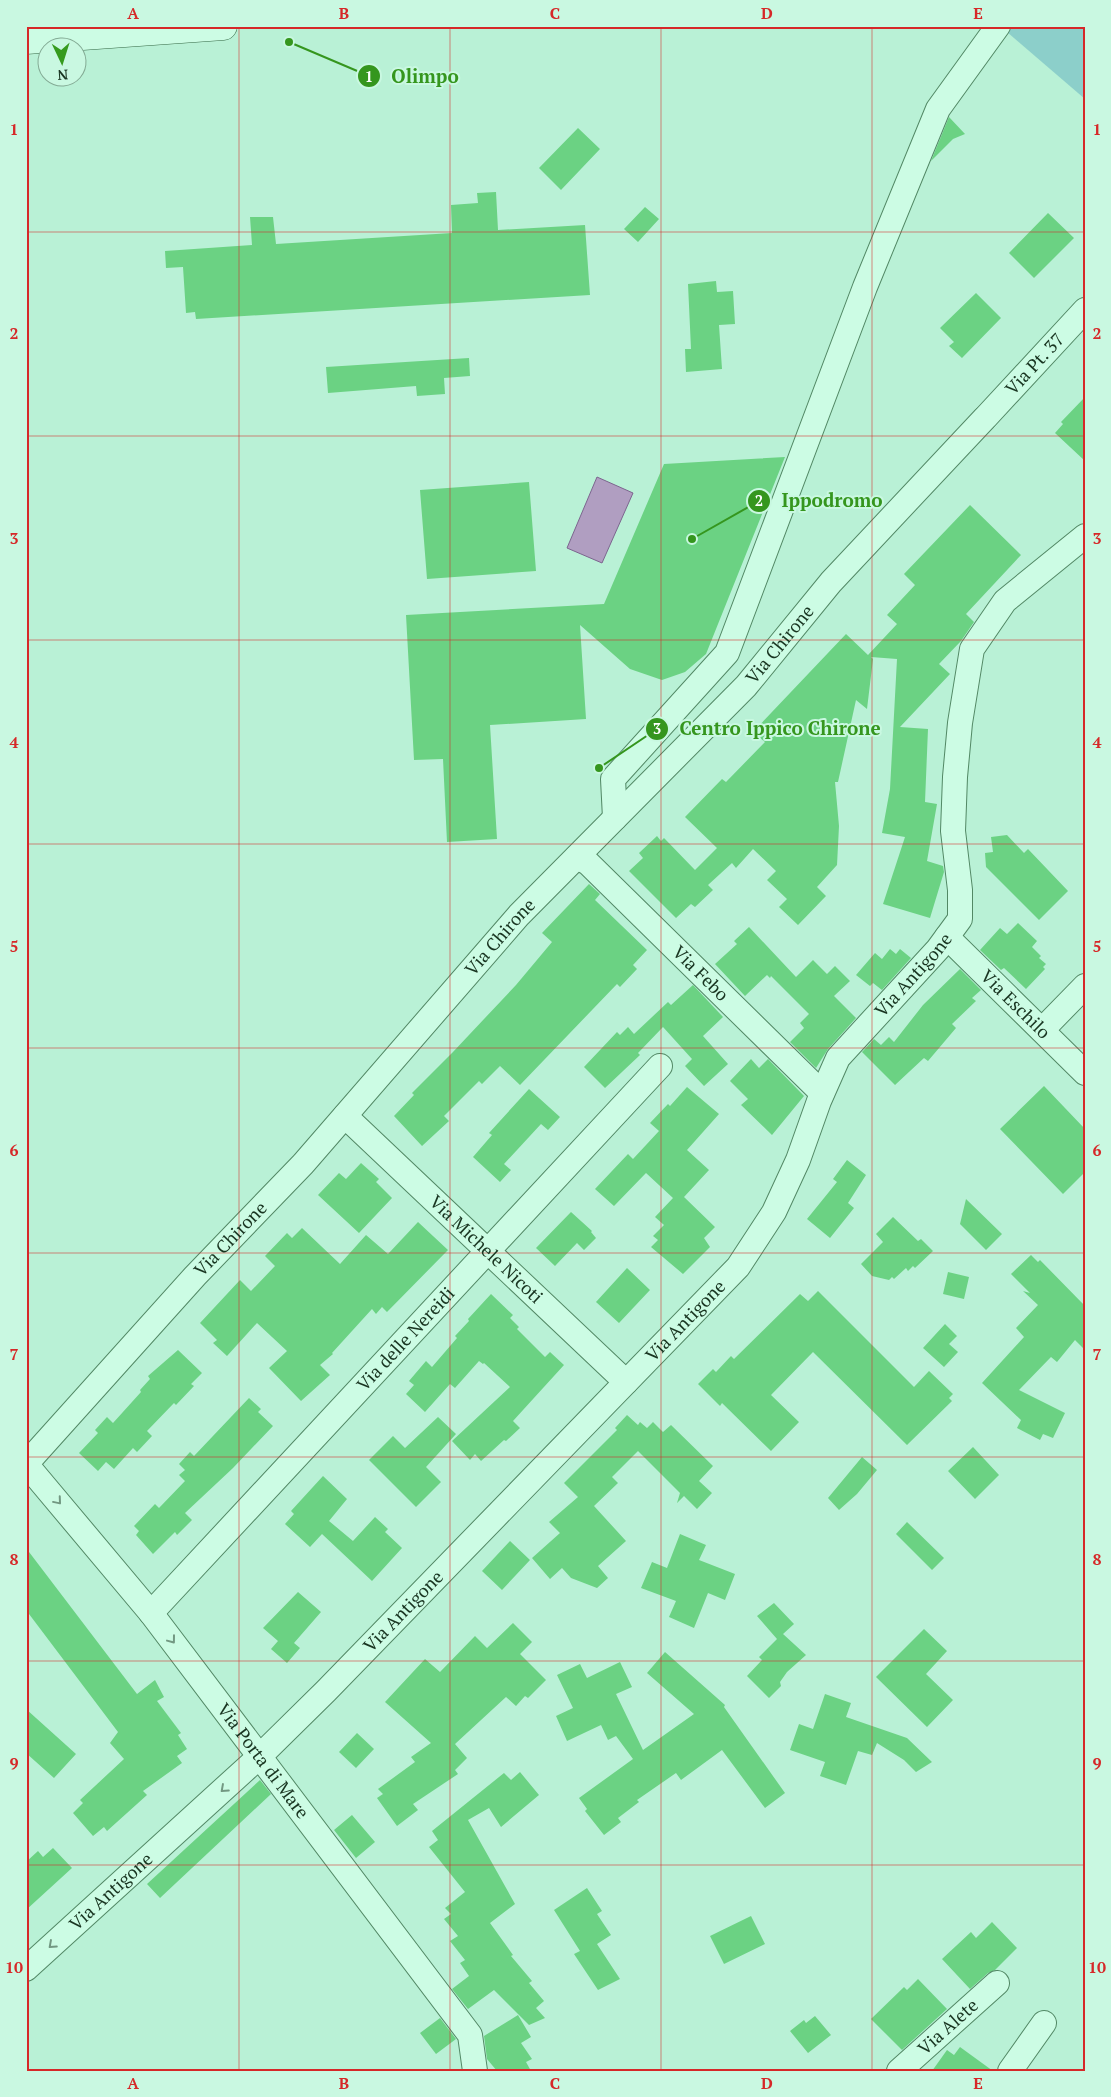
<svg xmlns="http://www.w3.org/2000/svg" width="1111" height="2097" viewBox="0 0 1111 2097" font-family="'PT Serif',serif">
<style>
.green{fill:#8ccfca}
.water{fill:#b09ec1;stroke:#7c658e}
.building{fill:#6bd283}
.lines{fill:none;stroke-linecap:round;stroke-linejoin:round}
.street-casing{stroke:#528865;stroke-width:26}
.secondary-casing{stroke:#366946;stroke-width:29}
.street{stroke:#ccfce4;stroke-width:24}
.secondary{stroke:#ccfce4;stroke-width:28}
.oneway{stroke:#729882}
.grid{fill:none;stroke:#d62828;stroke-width:1;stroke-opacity:0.55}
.labels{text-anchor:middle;stroke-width:4;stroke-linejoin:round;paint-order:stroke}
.street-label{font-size:18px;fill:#193521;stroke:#c9f8e1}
.leader{fill:none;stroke:#35961e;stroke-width:2}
.callout-dot{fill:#35961e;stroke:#c9f8e1;stroke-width:2}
.mark-label{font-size:15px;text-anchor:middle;font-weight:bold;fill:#fff}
.callout-label{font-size:19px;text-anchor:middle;font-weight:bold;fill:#35961e;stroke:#c9f8e1;stroke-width:4;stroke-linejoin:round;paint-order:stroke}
.neatline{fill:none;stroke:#d62828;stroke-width:2}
.grid-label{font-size:16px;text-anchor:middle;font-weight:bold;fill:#d62828}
</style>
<rect width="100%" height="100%" fill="#b9f1d6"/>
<path class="green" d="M1011 26H1085V99L1007 32Z"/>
<path class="water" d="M597 477 633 493 602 563 567 548Z"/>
<path class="building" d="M949 117 965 134 953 139 931 161Z
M578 128 600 149 561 190 539 168Z
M496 192 498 230 585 225 590 295 196 319 195 312 186 313 183 267 166 268 165 251 252 245 250 217H273L276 244 452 233 451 205 478 203 477 193Z
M645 207 659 219 638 242 624 229Z
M1048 213 1074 238 1034 278 1009 253Z
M716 281 717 292 733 291 735 324 719 325 722 369 686 372 685 349H691L688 284Z
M976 293 1001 318 962 358 949 346 954 342 940 328Z
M469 358 470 376 444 378 445 394 417 396 416 386 328 393 326 367Z
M1085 397V461L1055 433 1063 424 1061 422Z
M785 457 706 654 685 672 662 680 630 669 580 625 586 719 490 725 497 839 447 842 443 759 414 760 406 615 604 604 664 464Z
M529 482 536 571 427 579 420 490Z
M970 505 1021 555 966 614 974 622 961 641 939 664 950 674 900 727 928 729 925 802 937 804 927 861 943 866 944 872 930 918 883 904 905 837 882 833 890 789 897 659 871 657 873 659 867 709 856 700 838 782H835L839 826 837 865 817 887 826 896 798 925 779 907 787 899 767 880 776 871 753 849 736 868 732 863 708 885 713 890 695 907 691 904 676 918 629 871 643 858 639 853 657 836 661 841 664 838 695 870 717 848 685 817 722 779 726 782 765 742 753 732 846 634 868 655 897 624 887 615 915 585 904 574Z
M1007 835 1024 853 1028 849 1068 891 1039 920 986 867 985 853 993 852 991 837Z
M589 884 600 894 595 900 647 950 633 965 637 969 620 987 617 984 520 1085 500 1066 482 1084 479 1081 444 1116 449 1121 422 1146 394 1116 414 1095 412 1093 453 1052 516 985 552 942 542 933Z
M1018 923 1037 941 1032 947 1041 956 1039 958 1046 964 1043 967 1045 969 1026 989 1004 968 1001 970 980 950 1000 928 1007 934Z
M749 927 796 977 813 960 827 974 835 966 850 981 834 996 856 1018 828 1049 816 1068 790 1042 804 1028 800 1023 809 1014 771 976 770 978 767 975 745 996 715 964 737 944 734 941Z
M890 949 896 954 900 949 911 958 882 990 873 983 870 986 856 975 875 953 882 959Z
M960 969 981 990 972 998 976 1001 952 1024 956 1028 928 1061 924 1058 895 1085 862 1052 874 1039 881 1045 889 1037 894 1042 923 1005Z
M693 985 723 1017 703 1036 728 1064 704 1086 685 1066 692 1059 663 1027 638 1053 640 1055 605 1088 584 1067 617 1032 620 1035 628 1027 634 1034 668 1002 671 1005Z
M751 1059 759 1068 768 1059 804 1096 772 1135 741 1105 748 1099 730 1081Z
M1044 1086 1085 1129V1172L1063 1194 1000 1129Z
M687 1087 719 1114 687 1150 709 1170 684 1197 715 1227 704 1238 710 1247 683 1274 651 1247 658 1240 653 1236 664 1225 655 1217 673 1198 646 1173 614 1206 595 1189 628 1154 633 1159 659 1131 650 1123 668 1104 670 1106Z
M529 1089 560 1117 548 1130 541 1124 504 1164 511 1170 500 1182 473 1157 492 1135 489 1133Z
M847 1160 866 1175 848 1203 854 1208 830 1238 807 1219 837 1182 833 1179Z
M361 1163 379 1179 376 1182 392 1198 359 1233 318 1195 339 1173 346 1179Z
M966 1199 1002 1234 986 1250 960 1224Z
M571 1212 592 1231 591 1232 596 1238 584 1250 577 1243 555 1266 536 1248Z
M893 1217 918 1241 921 1239 933 1251 915 1268 913 1266 908 1271 906 1268 894 1279 892 1277 889 1280 872 1276 861 1264 883 1242 876 1234Z
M418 1222 448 1250 387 1312 382 1307 376 1314 372 1309 332 1353 333 1354 320 1365 330 1375 301 1401 269 1368 287 1351 257 1323 227 1356 213 1343 217 1340 200 1323 240 1280 251 1291 275 1266 265 1256 287 1233 292 1238 302 1228 340 1264 366 1235 388 1254Z
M1031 1255 1038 1262 1040 1260 1085 1306V1350L1075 1340 1057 1362 1051 1357 1019 1390 1065 1413 1053 1438 1043 1434 1040 1440 1017 1428 1021 1420 982 1383 1024 1337 1016 1328 1038 1305 1023 1291 1030 1293 1011 1274Z
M627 1268 650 1290 619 1323 596 1302Z
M948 1272 969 1277 964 1299 943 1294Z
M818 1291 914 1387 929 1371 953 1394 949 1398 952 1401 907 1445 813 1352 771 1395 799 1422 771 1451 722 1403 720 1406 698 1384 713 1369 716 1372 731 1356 734 1359 800 1294 808 1301Z
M491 1294 513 1315 510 1318 519 1327 517 1329 545 1357 550 1352 564 1365 513 1421 520 1428 506 1441 504 1440 481 1461 475 1454 470 1460 452 1441 510 1387 484 1363 483 1364 479 1361 455 1388 450 1384 425 1412 406 1394 414 1385 409 1381 426 1361 432 1367 457 1338 455 1336 469 1321 468 1319Z
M945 1324 957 1336 949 1344 958 1352 944 1367 923 1348Z
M178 1350 202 1373 191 1384 194 1386 176 1405 174 1403 147 1431 152 1436 137 1452 133 1448 114 1469 106 1462 98 1471 79 1453 98 1433 95 1430 107 1417 113 1423 141 1392 140 1390 150 1379 148 1376Z
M249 1398 261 1409 258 1412 273 1426 233 1468 185 1513 192 1520 177 1535 175 1532 153 1554 136 1535 139 1531 134 1526 155 1504 159 1508 185 1481 179 1475 185 1470 179 1464 190 1452 194 1456Z
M627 1415 638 1425 640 1422 647 1428 653 1422 663 1432 671 1425 713 1466 699 1481 712 1493 697 1509 684 1496 677 1503 680 1493 638 1451 612 1477 618 1483 594 1506 626 1541 598 1566 608 1578 597 1588 571 1578 562 1568 550 1579 532 1558 560 1533 549 1522 578 1497 564 1483 617 1430 615 1428Z
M438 1417 456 1434 426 1467 441 1482 416 1507 369 1460 393 1436 405 1448Z
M973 1447 999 1475 975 1499 948 1471Z
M862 1457 877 1470 857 1494 839 1510 828 1498Z
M323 1476 347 1499 329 1521 353 1541 375 1517 388 1529 385 1532 402 1548 372 1581 322 1534 310 1547 285 1524 294 1514 291 1511Z
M907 1522 944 1558 932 1570 896 1534Z
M680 1534 706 1545 699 1560 735 1574 725 1600 708 1593 694 1628 669 1617 676 1601 641 1588 652 1562 667 1568Z
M510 1541 530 1560 502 1590 482 1571Z
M26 1548 137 1694 155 1680 164 1697 157 1701 181 1733 178 1735 187 1749 177 1756 182 1763 143 1791 147 1795 107 1831 104 1827 93 1836 73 1813 83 1803 80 1800 124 1759 110 1743 118 1732 26 1610Z
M298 1592 321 1612 294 1643 300 1648 287 1663 271 1649 278 1641 263 1628Z
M774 1603 794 1624 783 1634 806 1655 787 1672 780 1682 781 1686 769 1698 747 1676 762 1660 759 1657 777 1639 757 1616Z
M513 1623 532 1642 520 1654 546 1680 528 1698 525 1696 516 1706 506 1697 455 1744 467 1758 455 1770 458 1774 413 1804 418 1810 397 1826 377 1798 383 1794 378 1789 415 1762 411 1757 431 1743 385 1702 425 1659 440 1672 475 1636 487 1648Z
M924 1629 947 1651 926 1674 953 1700 927 1727 876 1677Z
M665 1652 725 1705 724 1707 785 1793 765 1808 722 1750 681 1780 676 1773 637 1800 639 1802 618 1818 621 1822 604 1835 585 1811 587 1809 579 1798 633 1759 616 1736 608 1740 601 1725 567 1741 556 1716 573 1708 557 1675 580 1664 587 1678 620 1662 632 1687 616 1694 643 1750 694 1714 647 1673Z
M825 1694 851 1703 846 1717 907 1738 932 1762 916 1772 904 1760 877 1743 872 1755 858 1751 846 1785 820 1776 825 1762 790 1750 799 1724 813 1729Z
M26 1709 76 1754 54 1778 26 1753Z
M357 1733 374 1749 356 1768 339 1752Z
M520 1772 539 1795 501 1827 489 1808 468 1820 515 1904 490 1923 513 1955 511 1956 532 1981 529 1983 544 2001 536 2008 545 2018 529 2025 494 1990 468 2009 452 1989 469 1976 460 1963 465 1960 450 1941 458 1936 444 1919 451 1914 445 1908 465 1892 429 1847 438 1840 432 1831 504 1773 511 1780Z
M260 1780 271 1794 160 1898 147 1884Z
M352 1815 375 1842 356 1858 334 1830Z
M53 1848 72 1868 26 1910V1862L38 1851 43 1857Z
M587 1888 602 1911 597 1914 611 1935 597 1944 620 1979 598 1990 574 1954 580 1951 554 1910Z
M751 1916 765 1944 724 1964 710 1936Z
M992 1922 1017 1948 995 1970 988 1973 970 1989 942 1959 971 1932 976 1938Z
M918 1979 947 2009 902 2050 871 2019 904 1987 907 1990Z
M518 2015 531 2037 521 2043 532 2059 526 2062 531 2071H497L487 2059 484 2036Z
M815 2016 831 2035 808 2053 790 2031 804 2020 806 2023Z
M440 2018 456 2039 436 2054 420 2033Z
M960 2047 993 2071H932L947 2050 954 2055Z"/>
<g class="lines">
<g class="street-casing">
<g id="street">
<path id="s1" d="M986 417 1085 310"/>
<path d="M615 818 613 779 727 653 865 287 938 109 998 26"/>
<path id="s2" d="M577 857 588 863 822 1093"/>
<path id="s3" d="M947 937 1085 1073"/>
<path d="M1042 1030 1085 986"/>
<path id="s4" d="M345 1116 626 1382"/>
<path id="s5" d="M26 1464 195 1276 303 1164 519 915 746 686 831 582 984 419"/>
<path id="s6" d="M26 1464 151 1613 470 2035 475 2071"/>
<path id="s7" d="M151 1613 660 1066"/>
<path id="s8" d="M26 1969 260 1756 326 1691 738 1267 774 1212 798 1160 819 1101 838 1058 938 949 960 919V890L953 831 955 777 960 723 972 649 1005 601 1085 536"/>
<path id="s9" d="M899 2071 997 1983"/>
<path d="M1010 2071 1044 2023"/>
</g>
</g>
<g class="secondary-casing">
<path id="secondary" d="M26 40 223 26"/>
</g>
<use href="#street" class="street"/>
<use href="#secondary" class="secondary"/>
</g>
<defs><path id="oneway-chevron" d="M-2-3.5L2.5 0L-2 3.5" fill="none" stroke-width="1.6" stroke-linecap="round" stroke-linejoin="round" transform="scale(1.25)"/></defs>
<g class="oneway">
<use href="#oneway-chevron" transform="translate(58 1501) rotate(50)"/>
<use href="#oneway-chevron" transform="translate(172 1640) rotate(53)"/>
<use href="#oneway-chevron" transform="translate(224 1789) rotate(138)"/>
<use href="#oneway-chevron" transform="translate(52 1945) rotate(138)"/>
</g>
<path class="grid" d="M239 26V2071M450 26V2071M661 26V2071M872 26V2071M26 232H1085M26 436H1085M26 640H1085M26 844H1085M26 1048H1085M26 1253H1085M26 1457H1085M26 1661H1085M26 1865H1085"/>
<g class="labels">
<g class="street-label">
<text dy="6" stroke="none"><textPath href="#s1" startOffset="72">Via Pt. 37</textPath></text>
<text dy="6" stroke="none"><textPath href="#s5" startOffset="1114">Via Chirone</textPath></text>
<text dy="6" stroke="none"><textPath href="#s5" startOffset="709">Via Chirone</textPath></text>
<text dy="6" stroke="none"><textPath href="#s2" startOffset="170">Via Febo</textPath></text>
<text dy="6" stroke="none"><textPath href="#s8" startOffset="1345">Via Antigone</textPath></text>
<text dy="6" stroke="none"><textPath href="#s3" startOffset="96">Via Eschilo</textPath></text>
<text dy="6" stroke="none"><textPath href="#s5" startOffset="304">Via Chirone</textPath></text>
<text dy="6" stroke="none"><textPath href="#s4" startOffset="194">Via Michele Nicoti</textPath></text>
<text dy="6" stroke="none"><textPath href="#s8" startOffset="925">Via Antigone</textPath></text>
<text dy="6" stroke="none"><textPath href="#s7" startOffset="374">Via delle Nereidi</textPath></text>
<text dy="6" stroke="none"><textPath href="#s8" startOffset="520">Via Antigone</textPath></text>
<text dy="6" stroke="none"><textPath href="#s6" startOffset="380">Via Porta di Mare</textPath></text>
<text dy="6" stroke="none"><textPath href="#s8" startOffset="115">Via Antigone</textPath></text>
<text dy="6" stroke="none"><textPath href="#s9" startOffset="66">Via Alete</textPath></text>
</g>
</g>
<path class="leader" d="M289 42L369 76M692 539L759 501M599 768L657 729"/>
<g class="callout-dot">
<circle cx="289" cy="42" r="5"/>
<circle cx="692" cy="539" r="5"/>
<circle cx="599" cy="768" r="5"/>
<circle cx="369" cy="76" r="12"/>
<circle cx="759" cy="501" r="12"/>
<circle cx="657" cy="729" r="12"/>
</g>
<g class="mark-label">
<text x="369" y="82">1</text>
<text x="759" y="506">2</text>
<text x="657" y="734">3</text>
</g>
<g class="callout-label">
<text x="425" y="83">Olimpo</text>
<text x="832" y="507">Ippodromo</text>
<text x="780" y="735">Centro Ippico Chirone</text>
</g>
<rect width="1111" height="2097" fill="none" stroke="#c9f8e1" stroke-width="55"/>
<g transform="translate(62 62) rotate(176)"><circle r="24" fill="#c9f8e1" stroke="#83aa94"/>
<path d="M0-4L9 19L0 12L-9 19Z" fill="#369b1e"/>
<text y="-8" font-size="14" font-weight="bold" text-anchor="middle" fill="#193521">N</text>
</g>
<rect x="28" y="28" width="1056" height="2042" class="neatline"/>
<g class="grid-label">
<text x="133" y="19">A</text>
<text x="344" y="19">B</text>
<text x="555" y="19">C</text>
<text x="767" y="19">D</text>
<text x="978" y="19">E</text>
<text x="14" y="135">1</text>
<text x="1097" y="135">1</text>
<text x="14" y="339">2</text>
<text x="1097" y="339">2</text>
<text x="14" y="544">3</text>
<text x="1097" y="544">3</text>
<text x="14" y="748">4</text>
<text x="1097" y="748">4</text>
<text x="14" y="952">5</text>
<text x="1097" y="952">5</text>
<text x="14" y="1156">6</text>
<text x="1097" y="1156">6</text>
<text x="14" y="1360">7</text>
<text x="1097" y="1360">7</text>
<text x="14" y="1565">8</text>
<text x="1097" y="1565">8</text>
<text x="14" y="1769">9</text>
<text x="1097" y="1769">9</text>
<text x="14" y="1973">10</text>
<text x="1097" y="1973">10</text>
<text x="133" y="2089">A</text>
<text x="344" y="2089">B</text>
<text x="555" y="2089">C</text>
<text x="767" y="2089">D</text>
<text x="978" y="2089">E</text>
</g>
</svg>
